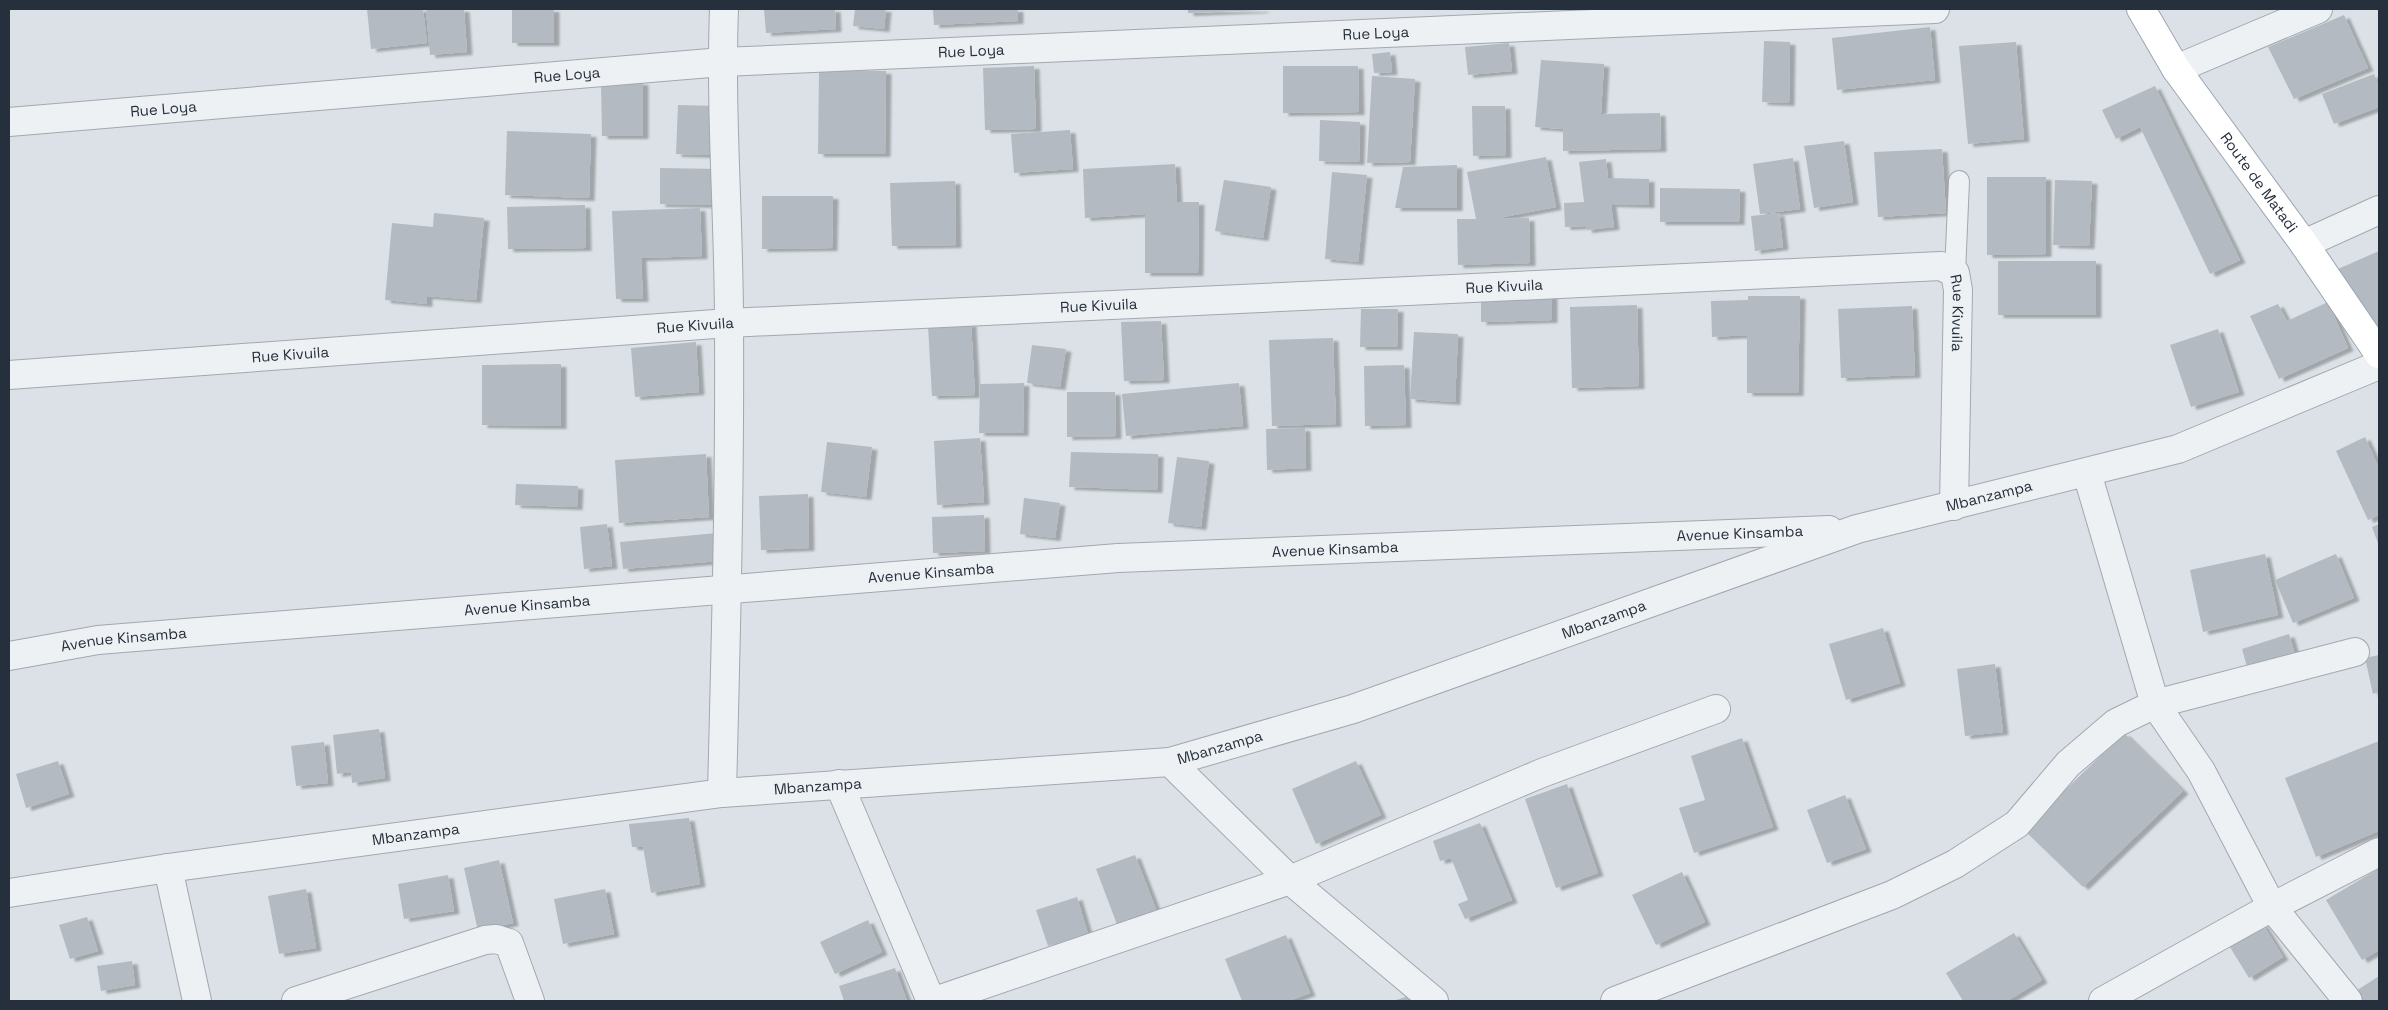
<svg xmlns="http://www.w3.org/2000/svg" width="2388" height="1010" viewBox="0 0 2388 1010" font-family="'Space Grotesk',sans-serif">
<style>
.building{fill:#b3bac2;filter:url(#shadow)}
.lines{fill:none;stroke-linecap:round;stroke-linejoin:round}
.service-casing{stroke:#a1a8b0;stroke-width:22}
.minor-casing{stroke:#a1a8b0;stroke-width:30}
.primary-casing{stroke:#9ba6b1;stroke-width:30}
.service{stroke:#eef1f4;stroke-width:20}
.minor{stroke:#eef1f4;stroke-width:28}
.primary{stroke:#fff;stroke-width:28}
.labels{text-anchor:middle;stroke-width:4;stroke-linejoin:round;paint-order:stroke}
.street-label{font-size:15px;fill:#26303c;stroke:#ebeff4}
</style>
<defs>
<filter id="shadow"><feDropShadow dx="5.5" dy="3" stdDeviation="1" flood-color="#0004"/></filter>
</defs>
<rect width="100%" height="100%" fill="#dbe1e6"/>
<path class="building" d="M367 9H423L427 43 371 49Z
M426 9H464L467 52 430 55Z
M512 9H554V43H512Z
M764 9H835L836 29 766 33Z
M855 9H886L884 29 853 26Z
M933 9H1018V21L934 25Z
M1188 9H1263V10L1188 13Z
M2344 15 2368 68 2294 99 2268 47Z
M1930 27 1935 80 1837 90 1832 38Z
M1764 41 1790 42 1789 103 1762 102Z
M2016 42 2024 139 1968 144 1959 46Z
M1509 43 1512 71 1468 75 1465 47Z
M1390 52 1392 72 1374 73 1372 54Z
M1541 60 1604 64 1601 114 1660 113 1661 149 1563 151V129L1535 127Z
M1034 66 1036 129 985 130 983 68Z
M1283 66H1358L1359 112 1283 113Z
M819 70 886 71 885 154H818Z
M2374 74 2379 86V107L2334 124 2322 94Z
M1372 76 1415 79 1410 162 1367 163Z
M601 82H643V136H602Z
M2155 86 2240 260 2210 274 2140 127 2116 139 2102 110Z
M678 105 717 106 715 155 676 154Z
M1472 106H1505L1506 155 1473 156Z
M1320 120 1360 122 1359 162 1319 161Z
M1070 130 1073 169 1014 173 1011 134Z
M507 131 591 134 589 198 505 195Z
M1844 141 1853 202 1814 208 1804 146Z
M1942 149 1946 213 1878 217 1874 152Z
M1546 157 1556 207 1493 219 1529 218 1530 263 1458 265 1457 219H1476L1467 172Z
M1793 158 1800 209 1760 214 1753 164Z
M1606 159 1608 178 1649 179V205L1611 204 1614 227 1587 230 1586 226 1565 227 1564 203 1584 202 1579 162Z
M1175 164 1177 202H1199L1198 273H1145V214L1085 218 1083 169Z
M1457 165V208H1395L1403 167Z
M660 168 720 169V205L660 204Z
M1332 172 1367 175 1358 262 1325 259Z
M1987 177H2046V254L1987 255Z
M1224 180 1271 187 1263 238 1215 231Z
M2055 180 2092 181 2089 246 2053 245Z
M955 181 956 245 892 246 890 183Z
M1660 188 1740 189 1739 222H1660Z
M762 196H833L832 248 762 249Z
M585 205 586 248 508 249 507 207Z
M700 208 702 256 641 258 643 299H616L612 211Z
M434 213 484 218 476 300 427 296V304L385 300 392 223 433 227Z
M1779 213 1783 247 1755 251 1751 216Z
M2379 251V332L2368 337 2338 269Z
M1998 261H2096V315H1998Z
M1552 292V320L1481 322V293Z
M1748 296H1800L1798 393H1747V335L1712 337 1711 301 1748 300Z
M2328 302 2348 348 2279 379 2250 316 2278 304 2287 321Z
M1637 305 1639 386 1572 388 1570 307Z
M1912 306 1915 375 1841 378 1838 309Z
M1361 309H1398L1397 347H1360Z
M1161 321 1164 380 1124 381 1121 322Z
M971 323 975 395 932 396 928 326Z
M2218 329 2239 392 2191 407 2170 345Z
M1414 332 1458 334 1455 402 1410 399Z
M1333 338 1336 424 1272 426 1269 340Z
M696 342 699 392 635 397 631 348Z
M1032 345 1066 349 1060 387 1027 383Z
M561 364V426L482 425V365Z
M1404 365 1406 425 1365 426 1364 366Z
M1024 383 1023 433H979L980 384Z
M1239 383 1243 426 1126 436 1122 394Z
M1067 392H1115L1116 436 1067 437Z
M1305 428 1306 468 1267 470 1266 429Z
M2365 437 2379 468V515L2368 520 2336 451Z
M980 438 984 502 937 505 934 441Z
M827 442 872 447 866 497 821 492Z
M1071 452 1158 454 1157 490 1069 487Z
M706 454 709 517 619 523 615 460Z
M1177 457 1209 461 1201 527 1168 523Z
M516 484 578 486 577 507 515 505Z
M808 494 809 548 761 550 759 496Z
M1024 498 1060 503 1055 538 1020 534Z
M984 515 985 551 933 553 932 517Z
M607 524 612 566 584 569 580 527Z
M2379 524V546L2372 527Z
M717 533 719 561 623 569 620 542Z
M2265 554 2278 615 2203 632 2190 570Z
M2336 554 2354 598 2293 623 2275 580Z
M1883 628 1900 683 1846 700 1829 644Z
M2289 634 2296 658 2249 674 2242 649Z
M2379 655V692L2373 694 2365 658Z
M1995 664 2003 732 1965 736 1957 669Z
M379 729 385 778 352 783 351 772 337 774 333 735Z
M2124 733 2183 791 2083 887 2024 830Z
M1742 738 1773 827 1694 853 1679 808 1705 800 1691 756Z
M2379 741V831L2316 857 2285 778Z
M324 742 328 783 296 786 291 746Z
M58 761 69 794 26 808 16 774Z
M1356 761 1381 815 1316 844 1292 789Z
M1567 784 1598 873 1556 888 1525 799Z
M1845 795 1866 849 1827 863 1807 810Z
M689 818 700 884 651 893 643 847H632L629 824Z
M1480 823 1512 900 1465 919 1458 904 1468 900 1451 858 1440 861 1433 841Z
M1135 855 1157 912 1118 927 1096 869Z
M499 860 513 923 478 931 464 868Z
M2378 869 2379 950 2362 960 2326 900Z
M1682 872 1705 922 1656 945 1632 895Z
M448 875 454 911 404 919 398 884Z
M306 889 316 948 279 954 268 896Z
M605 889 614 934 563 944 554 899Z
M1077 897 1088 934 1048 946 1036 910Z
M87 917 98 951 70 959 59 925Z
M868 920 882 952 835 974 820 942Z
M2262 923 2283 957 2249 978 2228 944Z
M2014 933 2042 980 2007 1001H1963L1946 973Z
M1286 935 1310 993 1289 1001H1242L1225 959Z
M132 961 135 985 101 991 97 966Z
M895 968 907 1001H844L839 986Z
M2379 976V1001H2363L2356 991Z
M1412 995 1414 1001H1393Z"/>
<g class="lines">
<g class="service-casing">
<path id="service" d="M1955 273 1959 181"/>
</g>
<g class="minor-casing">
<g id="minor">
<path d="M2176 69 2318 9"/>
<path id="s1" d="M9 122 722 62 1935 9"/>
<path d="M2304 244 2379 210"/>
<path id="s2" d="M9 375 729 323 1941 266 1955 273 1958 290 1954 506"/>
<path d="M2087 473 2155 704 2201 771 2272 907 2348 1001"/>
<path id="s3" d="M9 656 98 640 1118 558 1829 530"/>
<path d="M1170 762 1290 880 1434 1001"/>
<path d="M839 784 931 1001"/>
<path d="M722 793C726 636 730 480 729 324 729 219 720 114 724 9"/>
<path d="M168 868 197 1001"/>
<path id="s4" d="M9 893 168 868 722 793 1170 762 1353 709 1857 529 2178 449 2379 365"/>
<path d="M296 1001 485 940 496 939 509 943 530 1001"/>
<path d="M935 1001 1290 880 1542 773 1716 709"/>
<path d="M1615 1001 1892 895 1955 864 2017 824 2068 764 2116 723 2155 704 2355 652"/>
<path d="M2103 1001 2272 907 2379 852"/>
</g>
</g>
<g class="primary-casing">
<g id="primary">
<path id="s5" d="M2141 9 2176 69 2304 244 2379 354"/>
</g>
</g>
<use href="#service" class="service"/>
<use href="#minor" class="minor"/>
<use href="#primary" class="primary"/>
</g>
<g class="labels">
<g class="street-label">
<text dy="5" stroke="none"><textPath href="#s1" startOffset="1370">Rue Loya</textPath></text>
<text dy="5" stroke="none"><textPath href="#s1" startOffset="965">Rue Loya</textPath></text>
<text dy="5" stroke="none"><textPath href="#s1" startOffset="560">Rue Loya</textPath></text>
<text dy="5" stroke="none"><textPath href="#s1" startOffset="155">Rue Loya</textPath></text>
<text dy="5" stroke="none"><textPath href="#s5" startOffset="210">Route de Matadi</textPath></text>
<text dy="5" stroke="none"><textPath href="#s2" startOffset="1498">Rue Kivuila</textPath></text>
<text dy="5" stroke="none"><textPath href="#s2" startOffset="1092">Rue Kivuila</textPath></text>
<text dy="5" stroke="none"><textPath href="#s2" startOffset="1991">Rue Kivuila</textPath></text>
<text dy="5" stroke="none"><textPath href="#s2" startOffset="688">Rue Kivuila</textPath></text>
<text dy="5" stroke="none"><textPath href="#s2" startOffset="282">Rue Kivuila</textPath></text>
<text dy="5" stroke="none"><textPath href="#s4" startOffset="2031">Mbanzampa</textPath></text>
<text dy="5" stroke="none"><textPath href="#s3" startOffset="1736">Avenue Kinsamba</textPath></text>
<text dy="5" stroke="none"><textPath href="#s3" startOffset="1331">Avenue Kinsamba</textPath></text>
<text dy="5" stroke="none"><textPath href="#s3" startOffset="926">Avenue Kinsamba</textPath></text>
<text dy="5" stroke="none"><textPath href="#s3" startOffset="521">Avenue Kinsamba</textPath></text>
<text dy="5" stroke="none"><textPath href="#s4" startOffset="1626">Mbanzampa</textPath></text>
<text dy="5" stroke="none"><textPath href="#s3" startOffset="116">Avenue Kinsamba</textPath></text>
<text dy="5" stroke="none"><textPath href="#s4" startOffset="1221">Mbanzampa</textPath></text>
<text dy="5" stroke="none"><textPath href="#s4" startOffset="816">Mbanzampa</textPath></text>
<text dy="5" stroke="none"><textPath href="#s4" startOffset="411">Mbanzampa</textPath></text>
</g>
</g>
<rect width="2388" height="1010" fill="none" stroke="#26303c" stroke-width="20"/>
</svg>
